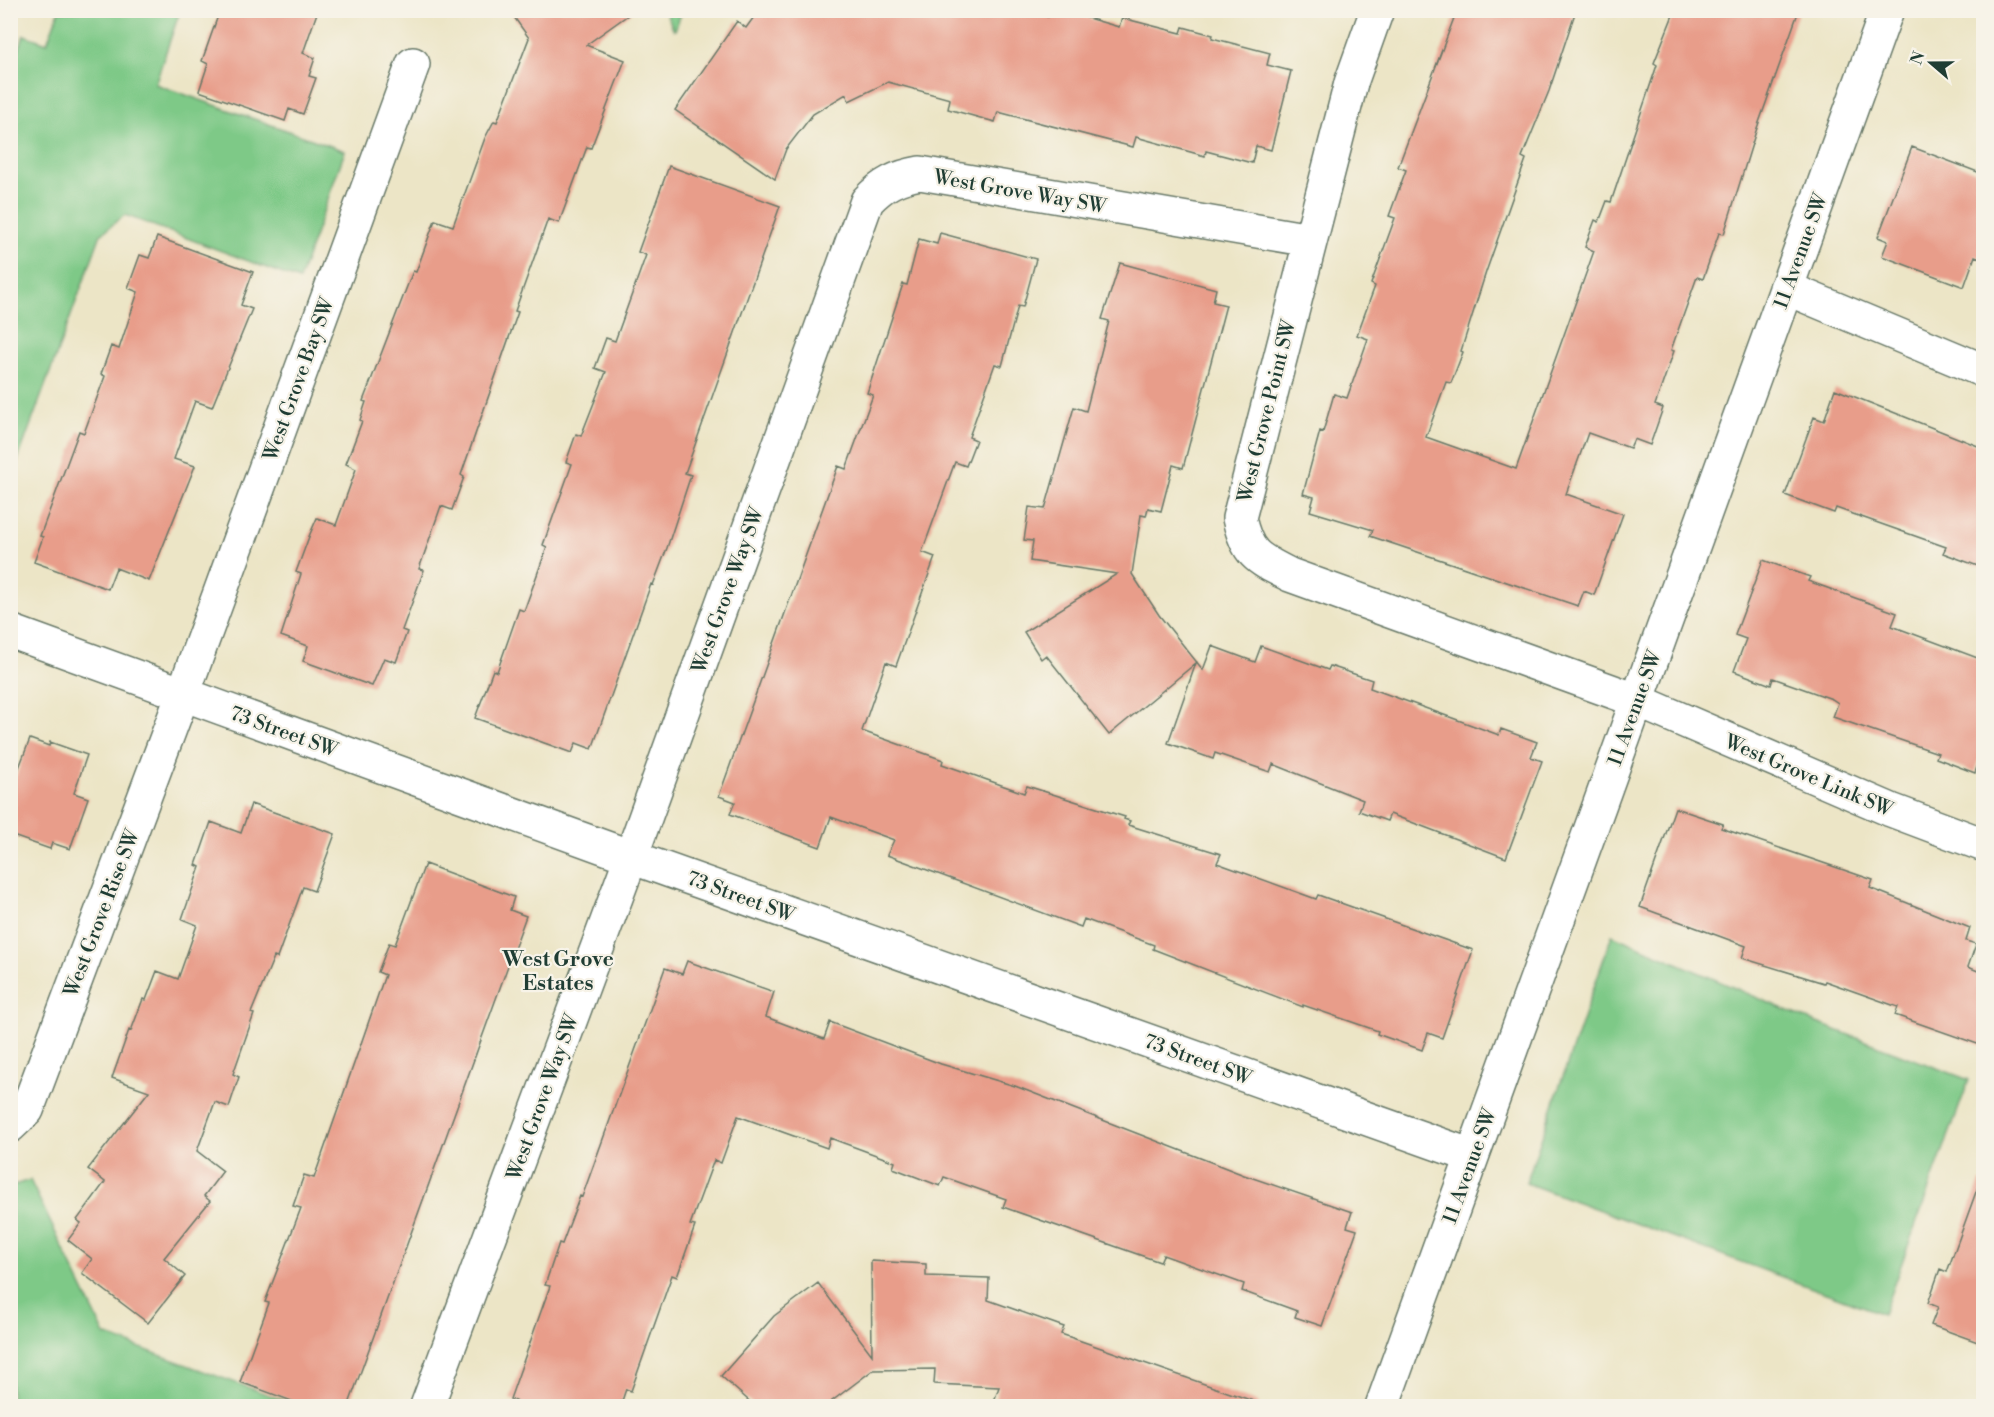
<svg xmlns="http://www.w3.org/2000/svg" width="1994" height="1417" viewBox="0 0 1994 1417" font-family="'Libre Bodoni',serif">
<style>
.green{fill:#7ec987;stroke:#4e835e;stroke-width:1.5}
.building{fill:#e89d8a}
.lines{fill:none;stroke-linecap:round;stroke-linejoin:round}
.minor-casing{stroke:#677867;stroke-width:36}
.minor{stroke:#fff;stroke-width:33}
.labels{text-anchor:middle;stroke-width:4.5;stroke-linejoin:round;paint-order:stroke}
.street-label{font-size:20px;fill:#1f3d34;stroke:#f7f3e8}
.neighbourhood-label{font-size:21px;font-weight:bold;fill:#1f3d34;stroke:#f7f3e8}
</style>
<rect width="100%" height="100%" fill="#f7f3e8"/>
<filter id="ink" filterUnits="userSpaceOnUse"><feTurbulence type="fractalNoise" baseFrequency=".0167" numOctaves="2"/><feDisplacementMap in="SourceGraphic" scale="12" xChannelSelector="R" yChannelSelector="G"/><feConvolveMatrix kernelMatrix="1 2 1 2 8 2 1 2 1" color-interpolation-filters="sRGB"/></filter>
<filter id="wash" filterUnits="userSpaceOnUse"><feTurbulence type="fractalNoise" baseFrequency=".008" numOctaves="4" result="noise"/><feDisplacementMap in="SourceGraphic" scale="24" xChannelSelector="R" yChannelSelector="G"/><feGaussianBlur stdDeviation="1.35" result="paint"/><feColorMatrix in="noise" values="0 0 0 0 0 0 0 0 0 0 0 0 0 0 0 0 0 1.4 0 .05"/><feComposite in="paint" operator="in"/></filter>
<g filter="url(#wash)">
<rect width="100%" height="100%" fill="#ece5c6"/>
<path class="green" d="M59 11H180L155 84 345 151 299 280 125 215 101 234 11 478V72L24 35 47 43Z
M665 11H682L675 30H674Z
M1612 935 1809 1020 1969 1080 1883 1314 1526 1183Z
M30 1180 105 1335 299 1406H11V1186Z"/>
<g id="blocks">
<path class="building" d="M220 10H318L303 53 315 58 309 76 316 78 303 114 289 109 285 121 199 91 208 64 202 61Z
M509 10H635L586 45 625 60 591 148 587 147 559 223 548 219 515 311 518 312 461 475 464 477 452 510 441 506 419 569 424 570 402 630 407 632 396 662 384 658 372 686 303 661 308 646 281 636 301 574 296 572 310 534 317 518 336 525 356 469 346 464 362 421 360 420 366 402 363 401 413 271 416 272 435 220 453 226 485 138 494 121 497 122 529 38Z
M759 10H1022L1048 17 1049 10H1060L1119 27 1122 18 1181 33 1183 27 1213 35 1212 38 1270 53 1267 65 1291 71 1271 150 1256 146 1252 163 1206 151 1205 156 1136 137 1133 147 998 112 995 122 948 109 950 99 888 82 849 101 846 94 813 114 786 149 775 179 675 110 737 21 746 28Z
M1457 10H1576L1549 91 1522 157 1526 159 1486 272 1461 351 1463 352 1451 383 1446 382 1426 437 1516 469 1594 251 1585 247 1595 220 1599 222 1607 201 1611 202 1657 65 1654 63 1675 10H1799L1756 131 1724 234 1719 233 1703 279 1697 277 1671 350 1674 351 1655 405 1663 408 1650 445 1634 439 1630 448 1588 433 1566 494 1623 514 1594 595 1584 591 1578 606 1370 536 1373 530 1310 511 1314 497 1303 494 1320 431 1323 432 1334 394 1347 398 1368 339 1357 335 1375 286 1371 284 1395 218 1389 216 1406 170 1398 167Z
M1912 147 1983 174V259L1975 256 1964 287 1882 256 1888 241 1878 237Z
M669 166 780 206 685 473 691 475 667 548 653 585 651 584 592 749 576 743 572 753 475 718 493 670 497 672 519 609 524 611 547 547 543 545 572 464 566 462 576 434 581 436 606 372 595 368 606 338 615 341 646 255 638 252Z
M940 233 1036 259 1023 307 1018 306 1002 366 995 364 969 437 976 440 966 466 955 462 922 552 935 557 896 666 886 662 862 731 943 760 942 764 1024 793 1027 786 1125 817 1124 819 1130 821 1128 825 1221 854 1217 863 1316 899 1318 895 1473 950 1442 1038 1428 1033 1422 1050 1377 1034 1378 1031 1303 1005V1007L1153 949 1154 945 1084 919 1081 927 887 855 894 840 831 817 820 847 730 814 735 802 719 796 838 466 846 469 873 395 867 393 903 284 907 285 919 239 937 244Z
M157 237 253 272 241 305 252 309 212 407 195 401 174 459 195 466 149 581 116 568 108 589 34 562 43 537 40 536 79 431 84 433 105 376 101 374 111 346 119 349 138 292 128 288 140 255 149 258Z
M1120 263 1216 289 1213 302 1226 305 1183 468 1173 465 1161 511 1148 508 1146 516 1141 515 1132 574 1159 615 1203 670 1212 646 1255 662 1261 646 1328 670 1330 666 1372 680 1370 688 1499 735 1501 729 1537 742 1531 757 1542 761 1506 858 1390 814 1387 821 1359 811 1363 800 1273 764 1270 772 1215 753 1213 759 1168 743 1196 663 1109 735 1046 655 1041 659 1024 632 1117 574 1030 561 1033 541 1024 540 1029 507 1045 509 1074 407 1086 411 1109 321 1102 319Z
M1835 389 1983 448V568L1943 553 1946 547 1836 508 1834 513 1785 495 1814 417 1824 421Z
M1763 560 1810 577 1808 581 1897 613 1892 626 1983 660V750L1975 773 1936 758 1938 753 1833 717 1838 703 1832 699 1773 678 1771 685 1734 671 1746 639 1735 635Z
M30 739 49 746 50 742 87 755 74 793 88 798 70 849 52 843 50 849 10 835V791Z
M251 804 335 834 314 891 303 887 277 958 274 957 251 1013 254 1014 233 1074 239 1077 229 1107 215 1102 197 1151 223 1171 204 1196 210 1201 164 1258 185 1276 148 1323 82 1273 92 1259 68 1240 81 1223 77 1220 105 1182 88 1169 149 1091 112 1078 129 1030 131 1031 143 999 146 1000 157 971 178 979 197 925 182 919 200 867 196 865 211 822 241 833Z
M1675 808 1723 824 1721 828 1873 880 1870 888 1970 928 1966 941 1976 944 1968 967 1983 973V1046L1895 1015 1898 1007 1825 981 1824 983 1742 958 1746 946 1640 907Z
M425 864 514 897 510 910 526 916 348 1407H308L240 1382 269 1303 265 1302 301 1208 293 1206 304 1175 314 1178 385 975 378 972 389 943 395 945Z
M687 961 774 992 766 1017 824 1039 830 1022 941 1064 1015 1086 1244 1175 1352 1212 1347 1227 1357 1230 1322 1326 1295 1317 1297 1311 1242 1291 1244 1284 1163 1255 1160 1262 1003 1207 1006 1199 944 1177 940 1186 893 1168 895 1162 830 1138 827 1148 738 1116 721 1163 714 1160 690 1225 695 1226 677 1277 672 1275 631 1391 626 1389 620 1407H532L510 1399 550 1286 545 1285 559 1243 562 1244 580 1196 582 1197 665 968 682 974Z
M1980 1181 1983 1182V1344L1931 1325 1938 1307 1928 1303 1940 1269 1947 1272Z
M871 1261 926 1264V1276L989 1278 988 1300 1064 1327 1061 1334 1259 1403V1407H992L999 1387 934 1384 935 1369 873 1370 824 1407H756L721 1376 774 1316 818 1283 872 1355Z"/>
</g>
</g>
<g filter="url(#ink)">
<use href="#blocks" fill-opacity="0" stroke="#677867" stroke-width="1.5"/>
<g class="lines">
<g class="minor-casing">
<path id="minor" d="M1377 10 1351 83 1239 518C1247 555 1258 559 1290 575L1636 700 1891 810 1984 845
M1786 288 1984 371
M10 631 631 857 1472 1156
M10 1126 27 1110 183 694 413 64
M427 1406 631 857 867 201C883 184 897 177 920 173L1310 240
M1382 1406 1887 10"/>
</g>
<use href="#minor" class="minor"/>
</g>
</g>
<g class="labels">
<g class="street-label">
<text transform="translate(1020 191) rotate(10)" y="7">West Grove Way SW</text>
<text transform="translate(1800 251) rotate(-70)" y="7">11 Avenue SW</text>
<text transform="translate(298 379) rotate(-70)" y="7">West Grove Bay SW</text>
<text transform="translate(1266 411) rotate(-76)" y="7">West Grove Point SW</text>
<text transform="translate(727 590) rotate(-70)" y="7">West Grove Way SW</text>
<text transform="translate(1634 708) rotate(-70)" y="7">11 Avenue SW</text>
<text transform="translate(284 731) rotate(20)" y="7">73 Street SW</text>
<text transform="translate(1809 775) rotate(23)" y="7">West Grove Link SW</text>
<text transform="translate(741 896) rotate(20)" y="7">73 Street SW</text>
<text transform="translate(101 913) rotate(-69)" y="7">West Grove Rise SW</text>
<text transform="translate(1198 1059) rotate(20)" y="7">73 Street SW</text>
<text transform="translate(542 1097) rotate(-70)" y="7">West Grove Way SW</text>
<text transform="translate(1469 1166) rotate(-70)" y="7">11 Avenue SW</text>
</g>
<g class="neighbourhood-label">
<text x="558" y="966">West Grove<tspan x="558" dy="24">Estates</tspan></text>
</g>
</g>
<rect width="1994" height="1417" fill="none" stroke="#f7f3e8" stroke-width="36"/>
<g transform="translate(1931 63) rotate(290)" stroke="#f7f3e8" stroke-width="4.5" paint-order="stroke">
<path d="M0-4.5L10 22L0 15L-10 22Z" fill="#1f3d34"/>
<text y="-9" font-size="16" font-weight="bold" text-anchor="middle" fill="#1f3d34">N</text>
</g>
</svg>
